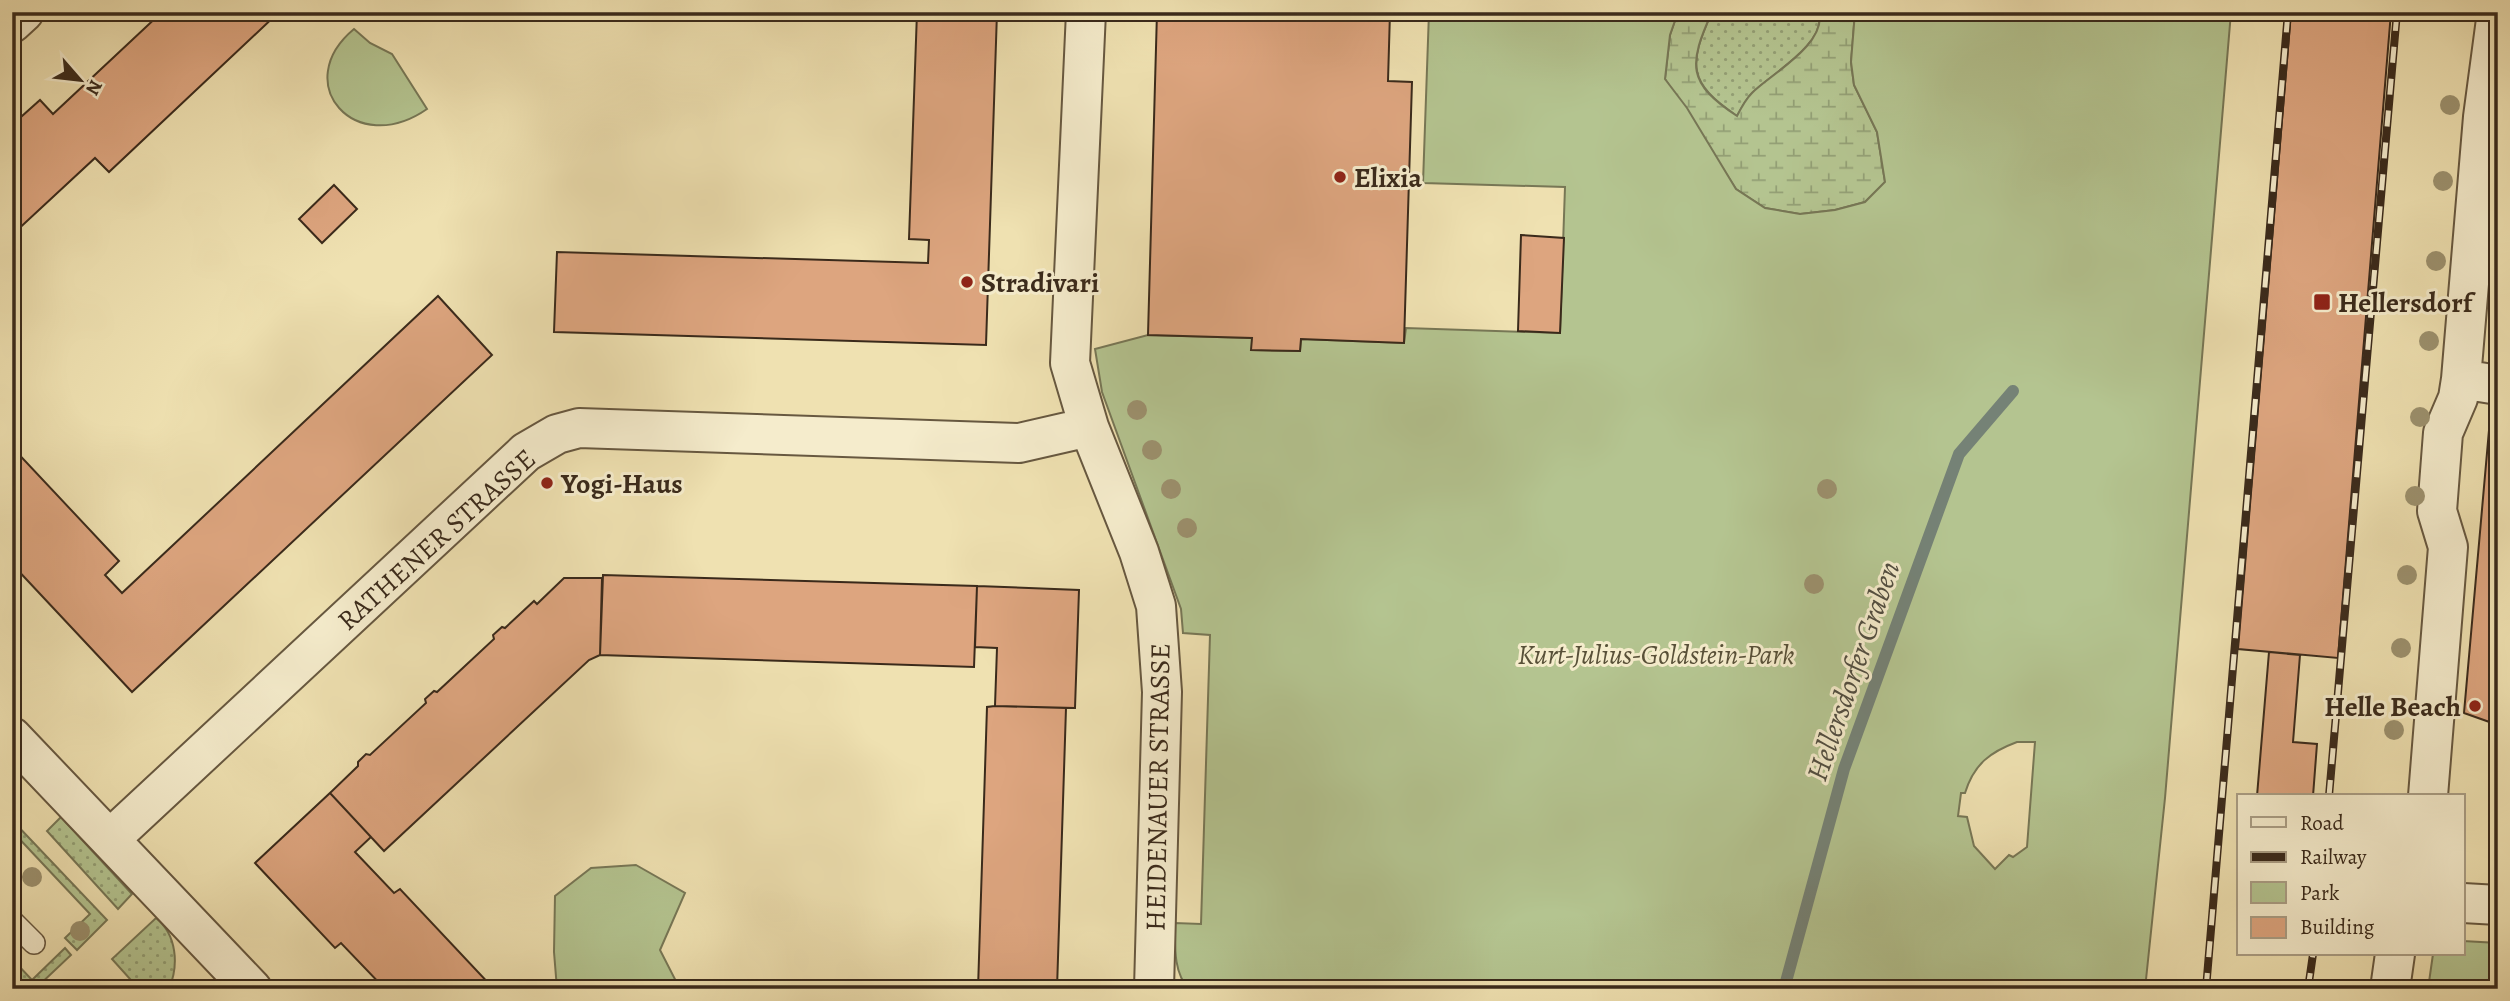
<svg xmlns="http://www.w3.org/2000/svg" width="2510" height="1001" viewBox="0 0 2510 1001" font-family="Alegreya,serif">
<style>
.grass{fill:url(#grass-dots);stroke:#777756;stroke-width:2}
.wetland{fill:url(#wetland-marsh);stroke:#777756;stroke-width:2}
.green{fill:#b4c490;stroke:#777756;stroke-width:2;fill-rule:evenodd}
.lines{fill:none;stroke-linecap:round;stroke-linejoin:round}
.stream{stroke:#758276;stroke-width:12}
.building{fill:#dda57f;stroke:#3a2a1b;stroke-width:2}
.service-casing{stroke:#675840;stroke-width:24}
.minor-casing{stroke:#675840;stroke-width:42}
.service{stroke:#f5eccc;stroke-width:21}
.minor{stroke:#f5eccc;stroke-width:38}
.rail-casing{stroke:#3a2a1b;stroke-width:8}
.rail{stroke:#f5eccc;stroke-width:5;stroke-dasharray:16;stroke-linecap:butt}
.tree{fill:#9c916e}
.poi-dot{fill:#8f2418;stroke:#f5eccc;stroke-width:2.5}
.labels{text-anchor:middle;stroke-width:6;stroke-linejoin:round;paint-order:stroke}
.poi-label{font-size:28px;font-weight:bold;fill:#3a2a1b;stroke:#f5eccc;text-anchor:start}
.street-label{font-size:28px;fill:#3a2a1b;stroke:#f5eccc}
.park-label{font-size:28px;font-style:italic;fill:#585038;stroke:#f5eccc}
.water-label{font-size:30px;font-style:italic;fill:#524e41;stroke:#f5eccc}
</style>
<defs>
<pattern id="grass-dots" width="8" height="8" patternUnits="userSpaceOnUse" patternTransform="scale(1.75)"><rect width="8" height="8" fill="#b4c490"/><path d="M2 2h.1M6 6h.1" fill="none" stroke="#939f75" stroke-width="1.8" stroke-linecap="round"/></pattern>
<pattern id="wetland-marsh" width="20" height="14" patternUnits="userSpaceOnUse" patternTransform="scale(1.75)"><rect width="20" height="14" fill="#b4c490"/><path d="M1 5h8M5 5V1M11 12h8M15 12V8" fill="none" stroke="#939f75"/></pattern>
</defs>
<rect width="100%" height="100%" fill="#efe1b1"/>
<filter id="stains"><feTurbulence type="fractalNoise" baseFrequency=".00286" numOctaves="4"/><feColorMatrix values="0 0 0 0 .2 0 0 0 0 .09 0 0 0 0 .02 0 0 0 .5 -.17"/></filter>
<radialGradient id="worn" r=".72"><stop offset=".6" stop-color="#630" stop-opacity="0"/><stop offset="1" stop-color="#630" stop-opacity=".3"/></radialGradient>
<path class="grass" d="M1712 12H1819C1827 44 1771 74 1752 93 1746 99 1741 109 1737 116 1688 83 1688 65 1712 12Z
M61 817 132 894 118 909 47 831Z
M12 820 107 920 77 950 65 938 90 914 12 831Z
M156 918C177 935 179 965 169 989H139L112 959Z
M65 948 71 955 35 989H12V970L18 965 32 980Z"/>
<path class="wetland" d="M1678 12H1712C1688 65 1687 83 1737 116 1741 108 1746 99 1752 93 1771 74 1827 44 1819 12H1855L1851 62 1854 85 1877 132 1885 182 1865 202 1835 210 1800 214 1765 208 1736 189 1665 79 1670 35Z"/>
<path class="green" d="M1429 12H1678L1670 35 1665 79 1687 108 1736 189 1765 208 1800 214 1835 210 1865 202 1885 182 1877 132 1854 85 1851 62 1855 12H2231L2165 798 2145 989H1189C1173 973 1175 945 1175 923L1201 924 1210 635 1183 633 1181 609 1102 392 1095 349 1148 335 1252 338V350L1300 351 1301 339 1404 343 1406 328 1560 333 1565 187 1423 183ZM2017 742H2035L2027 847 2013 857 2009 855 1995 869 1974 846 1967 817 1958 816 1961 793H1965C1974 764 1990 752 2017 742Z
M354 29 370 43 392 54 427 109C355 159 289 83 354 29Z
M636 865 685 893 660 950 680 989H557L554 952 555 896 591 868Z
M2463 941 2498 943V989H2428L2433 954H2463Z"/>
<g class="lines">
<path class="stream" d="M1784 989 1844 769 1959 454 2013 391"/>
</g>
<path class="building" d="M162 12H279L109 172 95 158 12 235V125L40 100 53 114Z
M917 12H997L986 345 554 332 557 252 928 263 929 240 909 239Z
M1157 12H1390L1388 81 1412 82 1404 343 1301 339 1300 351 1251 350 1252 338 1148 335Z
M2291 12H2391L2338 658 2238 649Z
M334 185 357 209 322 243 299 219Z
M1521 235 1564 238 1560 333 1518 331Z
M438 296 492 355 132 692 12 564V447L119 561 105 575 122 593Z
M2490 419 2498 422V725L2464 713Z
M603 575 977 586 974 667 600 655Z
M564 578H602L600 655 589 660 384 851 330 793 358 766V762L366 754 370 755 426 703 425 699 434 691 437 692 494 639 493 635 502 627 505 628 534 601 537 604Z
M977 586 1079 590 1075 708 995 706 997 648 975 647Z
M2269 652 2300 655 2293 742 2317 744 2313 796H2257Z
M995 706 1066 708 1057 989H978L987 707Z
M330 793 371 837 355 852 394 893 400 889 494 989H385L341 943 335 948 255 863Z"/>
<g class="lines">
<g class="service-casing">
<path id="service" d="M12 921 34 943"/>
</g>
<g class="minor-casing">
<path id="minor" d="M1086 12 1070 363 1089 427 1139 552 1156 606 1162 692 1154 989
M12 23 24 12
M2461 379 2498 385
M12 737 252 989
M2428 796 2448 547 2437 511 2443 433 2458 398 2461 379 2483 117 2497 12
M110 839 526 452 557 434 579 428 1019 443 1089 427
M2463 903 2498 905
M2390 989 2395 954"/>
</g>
<use href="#service" class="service"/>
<use href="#minor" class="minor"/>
<g class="rail-casing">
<path id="rail" d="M2329 796 2397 12
M2206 989 2288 12
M2308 989 2313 954"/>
</g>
<use href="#rail" class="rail"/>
</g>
<g class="tree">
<circle cx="2450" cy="105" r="10"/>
<circle cx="2443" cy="181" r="10"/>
<circle cx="2436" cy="261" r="10"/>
<circle cx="2429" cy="341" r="10"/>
<circle cx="1137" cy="410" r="10"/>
<circle cx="2420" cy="417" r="10"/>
<circle cx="1152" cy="450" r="10"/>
<circle cx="1171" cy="489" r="10"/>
<circle cx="1827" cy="489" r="10"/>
<circle cx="2415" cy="496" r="10"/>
<circle cx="1187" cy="528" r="10"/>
<circle cx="2407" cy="575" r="10"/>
<circle cx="1814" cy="584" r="10"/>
<circle cx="2401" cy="648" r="10"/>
<circle cx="2394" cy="730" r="10"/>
<circle cx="32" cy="877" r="10"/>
<circle cx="80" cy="931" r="10"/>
</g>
<g class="poi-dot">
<circle cx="1340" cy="177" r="7"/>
<circle cx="967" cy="282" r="7"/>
<rect x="2313" y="293" width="18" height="18" rx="3.5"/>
<circle cx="547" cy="483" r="7"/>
<circle cx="2475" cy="706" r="7"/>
</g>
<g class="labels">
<g class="poi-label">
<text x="1354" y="187">Elixia</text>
<text x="981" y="292">Stradivari</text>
<text x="2338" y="312">Hellersdorf</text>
<text x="561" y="493">Yogi-Haus</text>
<text x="2461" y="716" text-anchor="end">Helle Beach</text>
</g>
<g class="street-label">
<text transform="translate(436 539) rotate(-42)" y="10">RATHENER STRASSE</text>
<text transform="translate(1157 787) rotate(-89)" y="10">HEIDENAUER STRASSE</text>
</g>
<g class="park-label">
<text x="1656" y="664">Kurt-Julius-Goldstein-Park</text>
</g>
<g class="water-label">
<text transform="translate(1853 671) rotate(-71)" y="10">Hellersdorfer Graben</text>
</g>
</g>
<rect width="2510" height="1001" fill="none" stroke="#efe1b1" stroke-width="42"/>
<rect x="14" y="14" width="2482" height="973" fill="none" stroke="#3a2a1b" stroke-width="3.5"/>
<rect x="21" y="21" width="2468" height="959" fill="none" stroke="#3a2a1b" stroke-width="2"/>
<rect x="2237" y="794" width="228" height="161" fill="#f5eccc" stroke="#aa9e85" stroke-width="2"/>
<rect x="2251" y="817" width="35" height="10" fill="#f5eccc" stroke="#aa9e85" stroke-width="2"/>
<text x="2300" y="830" font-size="21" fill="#3a2a1b">Road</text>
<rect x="2251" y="852" width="35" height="10" fill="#3a2a1b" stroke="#aa9e85" stroke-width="2"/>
<text x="2300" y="864" font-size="21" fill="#3a2a1b">Railway</text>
<rect x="2251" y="882" width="35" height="21" fill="#b4c490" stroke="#aa9e85" stroke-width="2"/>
<text x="2300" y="900" font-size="21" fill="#3a2a1b">Park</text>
<rect x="2251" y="917" width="35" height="21" fill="#dda57f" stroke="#aa9e85" stroke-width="2"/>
<text x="2300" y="934" font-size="21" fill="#3a2a1b">Building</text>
<g transform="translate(80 80) rotate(118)" stroke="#f5eccc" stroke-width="5" paint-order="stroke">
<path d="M0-5L12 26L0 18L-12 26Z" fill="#3a2a1b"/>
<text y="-10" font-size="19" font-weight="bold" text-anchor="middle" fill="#3a2a1b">N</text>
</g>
<rect width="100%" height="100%" filter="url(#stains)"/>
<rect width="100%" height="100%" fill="url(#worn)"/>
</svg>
